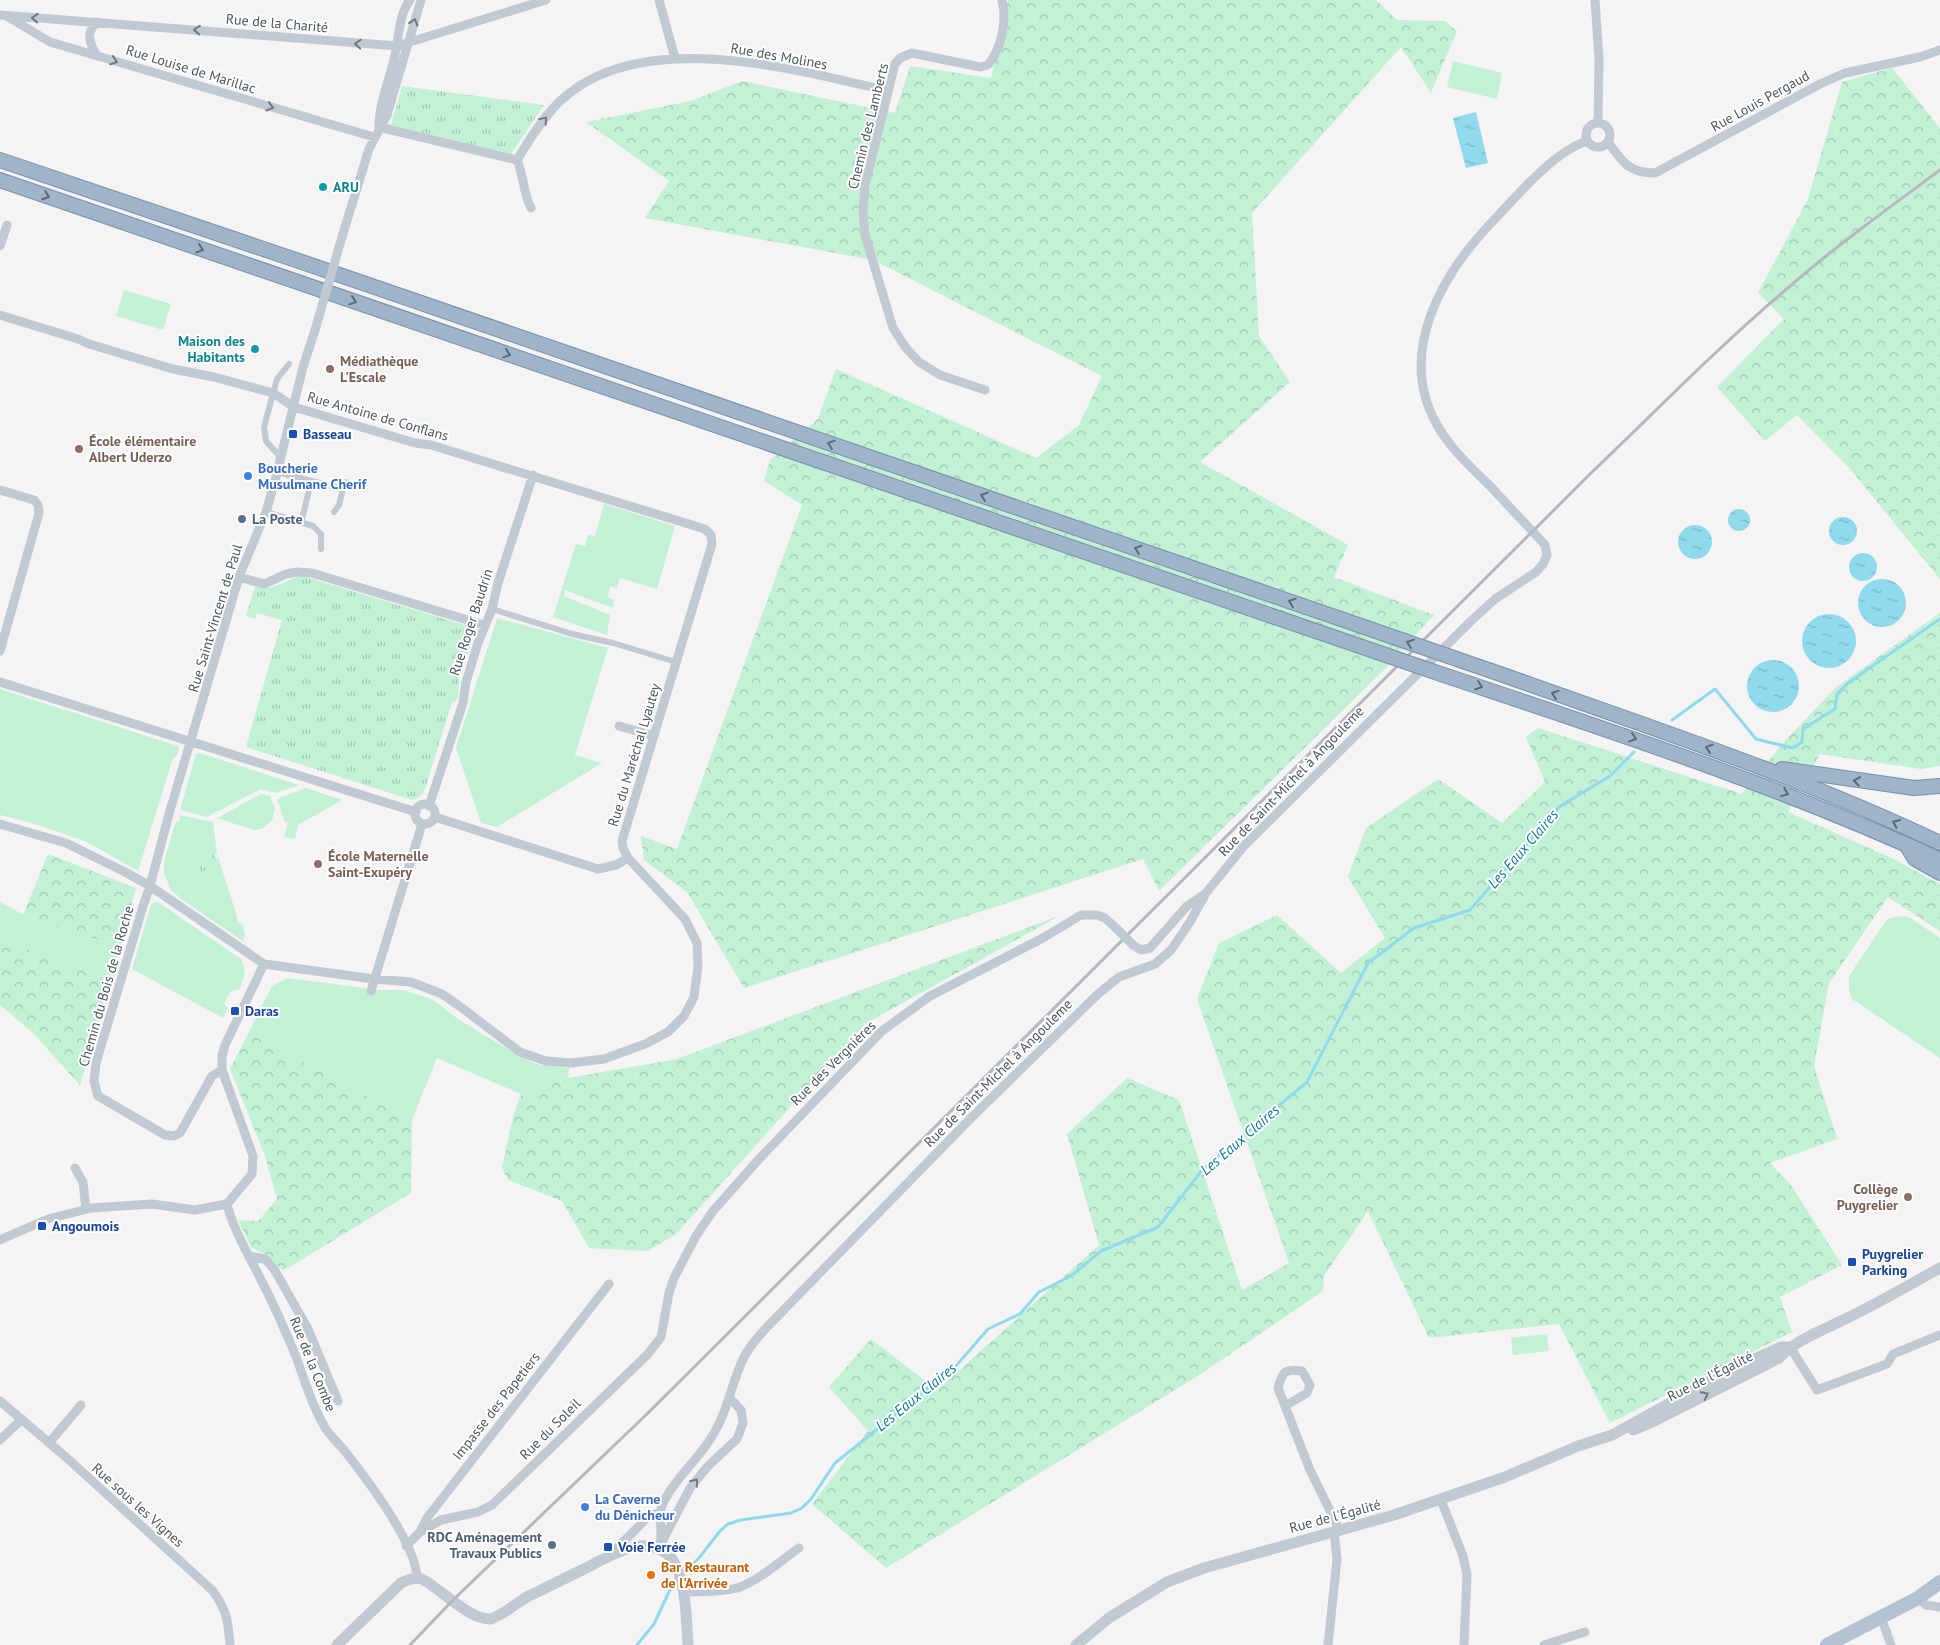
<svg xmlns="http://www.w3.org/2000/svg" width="1940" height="1645" viewBox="0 0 1940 1645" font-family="'PT Sans',sans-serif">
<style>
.grass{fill:#c3f1d5}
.forest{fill:url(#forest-crowns)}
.park{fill:url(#park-tufts)}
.water{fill:url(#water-ripples)}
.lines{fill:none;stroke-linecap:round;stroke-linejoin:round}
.stream{stroke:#90daee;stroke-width:3}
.trunk-casing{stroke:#7690ad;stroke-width:16}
.pedestrian{stroke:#c1cad2;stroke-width:6}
.minor{stroke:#c1cad2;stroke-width:9}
.tertiary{stroke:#c1cad2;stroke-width:11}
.primary{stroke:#b3c2d1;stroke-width:14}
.trunk{stroke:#9fb4c9;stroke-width:14}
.rail{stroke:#b5b8bd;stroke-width:3}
.trunk-bridge-casing{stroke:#7690ad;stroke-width:16;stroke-linecap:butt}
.minor-bridge{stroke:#c1cad2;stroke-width:9}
.trunk-bridge{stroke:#9fb4c9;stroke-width:14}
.oneway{stroke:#6e7983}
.oneway2{stroke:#5b6976}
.culture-dot{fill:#0f9aa8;stroke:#fff;stroke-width:2}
.education-dot{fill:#8d6e63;stroke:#fff;stroke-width:2}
.transit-dot{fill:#1a4fb4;stroke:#fff;stroke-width:2}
.shop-dot{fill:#3f7fe0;stroke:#fff;stroke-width:2}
.service-dot{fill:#5c6f8a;stroke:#fff;stroke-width:2}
.food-dot{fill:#e8710a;stroke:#fff;stroke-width:2}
.labels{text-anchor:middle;stroke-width:4;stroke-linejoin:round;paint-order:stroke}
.street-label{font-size:14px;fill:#4a5661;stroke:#fff}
.culture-label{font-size:14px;font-weight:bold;fill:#0d838f;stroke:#fff;text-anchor:start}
.education-label{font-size:14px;font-weight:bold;fill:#785e54;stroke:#fff;text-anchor:start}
.transit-label{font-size:14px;font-weight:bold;fill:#164399;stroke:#fff;text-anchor:start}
.shop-label{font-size:14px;font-weight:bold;fill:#366cbe;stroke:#fff;text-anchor:start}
.service-label{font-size:14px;font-weight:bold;fill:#4e5e75;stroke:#fff;text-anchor:start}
.food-label{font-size:14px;font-weight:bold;fill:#c56008;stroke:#fff;text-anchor:start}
.water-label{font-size:15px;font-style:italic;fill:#0c7c9b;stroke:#fff}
</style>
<defs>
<pattern id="forest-crowns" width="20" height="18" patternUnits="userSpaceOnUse" patternTransform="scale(1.25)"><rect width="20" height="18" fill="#c3f1d5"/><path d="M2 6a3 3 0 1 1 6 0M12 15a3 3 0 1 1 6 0" fill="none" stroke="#a0c6b0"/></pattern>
<pattern id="park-tufts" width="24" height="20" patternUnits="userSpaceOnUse" patternTransform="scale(1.25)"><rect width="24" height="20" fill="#c3f1d5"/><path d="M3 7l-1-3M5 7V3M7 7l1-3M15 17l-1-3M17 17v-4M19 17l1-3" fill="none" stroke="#a0c6b0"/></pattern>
<pattern id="water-ripples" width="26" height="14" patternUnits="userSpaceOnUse" patternTransform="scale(1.25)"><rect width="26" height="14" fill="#90daee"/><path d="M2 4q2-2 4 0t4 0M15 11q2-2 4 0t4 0" fill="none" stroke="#78b4c4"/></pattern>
</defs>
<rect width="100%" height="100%" fill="#f5f3f3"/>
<path class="grass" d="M1453 61 1502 73 1497 99 1447 87Z
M124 290 171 304 163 330 116 316Z
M604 504 675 526 657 589 620 578 617 588 610 586 608 597 614 600 613 608 565 590 564 596 610 615 607 635 553 617 576 544 585 546 588 534 595 536Z
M497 618 608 648 575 755 602 763 497 827 481 823 456 748Z
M0 689 178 746 179 748 177 755 173 758 138 871 87 842 32 823 0 815Z
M200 753 299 785 276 793 261 789 207 817 180 810 196 754Z
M306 788 342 800 298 825 295 839 284 837 288 822H285L277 799Z
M261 794 270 796 275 809 272 820 262 829 254 830 217 818Z
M180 815 213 822 217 854 215 855 213 850 218 866 216 858 218 857 237 916 238 923 243 924 245 936 243 941 184 901 171 890 164 874V862L176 821H179Z
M0 902 26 916 105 942 122 940 110 981 0 939Z
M154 902H158L242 960 245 973 239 990 231 991 224 1004 228 1008 223 1018 132 969 151 905Z
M1900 916 1909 917 1940 938V1058L1852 999 1849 989V976L1887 919Z
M287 978 380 990H403L432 999 459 1020 513 1052 536 1064 569 1068 568 1078 521 1094 437 1058 412 1120 249 1032 272 986Z
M1547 1334 1549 1351 1513 1355 1511 1338Z"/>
<path class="forest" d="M1008 0H1376L1397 20 1445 21 1457 31 1431 93 1401 47 1252 213 1259 336 1290 382 1200 462 1348 545 1334 577 1434 615 1385 669 1159 891 1143 859 744 988 687 892 644 860 641 836 677 849 802 505 764 481 770 460 818 419 836 369 1036 458 1079 425 1102 376 873 260 645 218 669 181 586 122 691 101 742 81 895 113 910 66 991 78Z
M1892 68 1940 128V579L1851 470 1797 415 1765 441 1717 387 1784 319 1758 293 1808 199 1842 82Z
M1940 613V766L1921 769 1820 754 1788 812 1894 859 1940 884V931L1888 897 1829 983 1814 1066 1837 1139 1770 1163 1791 1185 1842 1265 1780 1297 1792 1332 1610 1423 1559 1324 1429 1338 1368 1211 1324 1276 1323 1291 1204 1372 886 1568 812 1504 868 1431 829 1387 871 1339 937 1390 1099 1245 1067 1134 1127 1078 1179 1100 1242 1290 1289 1263 1197 999 1219 943 1277 915 1341 973 1385 938 1348 877 1366 828 1438 779 1502 823 1545 782 1526 737 1538 728 1742 794 1784 742 1835 688Z
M48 854 136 888 122 940 105 942 23 915Z
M1061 915 865 1024 676 1234 648 1251 589 1248 562 1201 508 1180 502 1168 514 1113 521 1094 568 1078 677 1059Z
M0 939 110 981 80 1085 33 1033 0 1005Z
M249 1032 412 1120 411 1193 283 1271 268 1256 251 1247 238 1220 258 1221 277 1199 264 1153 230 1069Z"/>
<path class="park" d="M402 86 544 105 511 154 391 125Z
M299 576 306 577 468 626 471 629 473 638 459 681 458 699 452 702 424 792 417 799 412 800 246 747 282 620 257 613 255 619 246 616 255 586C276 591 280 583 299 576Z
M213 850 218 865 201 872 195 856Z"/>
<path class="water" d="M1476 112 1488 163 1466 168 1453 118Z
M1728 520a11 11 0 1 1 22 0a11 11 0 1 1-22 0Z
M1829 531a14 14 0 1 1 28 0a14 14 0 1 1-28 0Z
M1678 542a17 17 0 1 1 34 0a17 17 0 1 1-34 0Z
M1849 567a14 14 0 1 1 28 0a14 14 0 1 1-28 0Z
M1858 603a24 24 0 1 1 48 0a24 24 0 1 1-48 0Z
M1802 641a27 27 0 1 1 54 0a27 27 0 1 1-54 0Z
M1747 686a26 26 0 1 1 52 0a26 26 0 1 1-52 0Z"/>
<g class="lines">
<path class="stream" d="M1672 720 1715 689 1756 739 1793 748 1802 742 1803 729 1835 709 1837 694 1848 683 1940 619
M682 1574 699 1558 720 1531 728 1524 741 1520 791 1513 802 1508 811 1499 835 1463 956 1366 988 1329 1020 1314 1039 1292 1071 1276 1101 1251 1158 1227 1203 1169 1307 1082 1368 963 1414 928 1470 910 1559 807 1610 776 1634 752
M637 1645 654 1624 674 1581 677 1578"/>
<g class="trunk-casing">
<path id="trunk" d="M0 160 293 259 1338 618
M0 180 1377 652
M1432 671C1604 729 1776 784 1940 860
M1506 676C1652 728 1799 776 1940 843
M1782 769 1914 788 1940 786
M1907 846 1915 859 1940 873"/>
</g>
<path class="pedestrian" d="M281 458 266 441 264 427 277 379 289 364
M277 472 343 489 339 505 334 512
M343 489 346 482
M266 512 313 526 321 534V549
M301 523 311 482
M492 609 572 634 613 643 676 662"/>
<path class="minor" d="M659 0 675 58
M1595 0 1599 59 1598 123
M0 15 397 46 546 0
M8 17 50 42 374 137
M96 55C90 43 85 33 97 22
M1586 135a12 12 0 1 1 24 0a12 12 0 1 1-24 0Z
M379 127 517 160
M379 127C379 103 389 82 394 59 399 41 398 15 410 0
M1608 142C1623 162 1628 173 1655 173L1820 84 1845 73 1920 57 1940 50
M517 160C529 140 542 119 559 102 639 25 793 69 888 91
M517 160C524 176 523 193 531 208
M342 237 369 149 387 115 421 0
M0 246 7 225
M0 315 78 339 89 344 173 369 214 377 273 393 294 407 415 443 431 445 705 529 711 535 712 544 622 841 623 848 628 858 685 919 697 943 698 966 694 997 684 1016 668 1032 645 1044 604 1059 571 1063 546 1061 520 1052 458 1005 442 994 411 982 374 979 264 964 150 886 125 872 66 843 0 824
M985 390 940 375 919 362 906 348 893 328 865 235 863 213 865 185 895 64 900 58 912 53 980 67 988 65C1002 48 1007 21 1002 0
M0 490 34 500 38 505 39 513 0 651
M239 577 264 584 286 574 297 572 312 573 484 625
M0 682 416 812
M619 726 654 736
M415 814a10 10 0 1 1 20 0a10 10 0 1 1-20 0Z
M429 806 463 703 466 682 478 643 492 609 498 583 533 475
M435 817 598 869 616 865 628 858
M1133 945 1141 950 1150 948 1187 906 1205 894
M371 991 422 824
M222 1070 212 1076 180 1133 174 1136 165 1135 98 1096 94 1081 96 1063 144 903 150 886 169 814 239 577 266 512 275 481 303 367 315 330
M75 1168 83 1182 86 1209
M227 1204C234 1232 249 1255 261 1280 272 1300 281 1322 290 1342 302 1369 308 1398 323 1424 328 1434 337 1442 344 1450 366 1478 416 1544 417 1578
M0 1240 48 1219 91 1208 152 1204 195 1210 227 1204 252 1174 253 1156 222 1070V1056L225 1045 264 964
M249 1256 265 1259 274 1269 308 1329 338 1401
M1790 1347 1817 1390 1887 1364 1893 1354 1940 1335
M0 1401 67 1458 213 1591C227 1611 228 1620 230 1645
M1285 1406 1307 1393 1310 1385 1302 1371C1285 1368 1282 1372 1278 1388L1310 1470 1340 1531
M0 1440 22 1419
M49 1443 81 1405
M1441 1500 1463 1556 1467 1575 1464 1645
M420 1532 441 1520 478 1512 492 1505 648 1354 661 1337 669 1293 674 1278 696 1236 713 1211 759 1159 882 1031 930 996 1043 938 1081 915H1097L1105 918 1117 929
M663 1540 690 1488 708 1466 737 1439 743 1423 741 1410 729 1397
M406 1546 420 1532 427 1518 609 1284
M659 1548C665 1534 656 1518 663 1503 675 1478 697 1461 711 1438 727 1414 731 1385 743 1359 749 1346 759 1336 768 1326L972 1117 1098 994 1119 977 1155 964 1171 950 1190 922 1206 893 1244 846 1471 621 1495 599 1536 572 1543 564 1547 555 1545 545C1528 526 1510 508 1493 489 1473 469 1450 449 1436 423 1397 352 1442 274 1492 222 1517 196 1553 152 1587 141
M611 1554 647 1518 660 1512
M683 1592C701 1591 720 1593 737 1588 760 1580 780 1561 799 1548
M1918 1598 1926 1605 1940 1607
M1881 1617 1891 1645
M1328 1645 1337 1559 1334 1532
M1544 1645 1585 1632"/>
<path class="tertiary" d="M1633 1430 1648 1424 1779 1358C1796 1340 1819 1332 1841 1321 1875 1305 1907 1286 1940 1268
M337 1645 401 1583C408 1580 414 1577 422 1579 443 1590 467 1619 491 1619 504 1614 515 1604 527 1597 545 1588 564 1579 582 1570 607 1558 649 1529 672 1559 687 1580 686 1620 688 1645
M1076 1645 1109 1618 1167 1582 1204 1568 1394 1515 1505 1477 1578 1446 1612 1435 1728 1371 1781 1347H1790"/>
<path class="primary" d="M1827 1645 1918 1598 1940 1582"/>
<use href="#trunk" class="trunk"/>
<path class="rail" d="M410 1645 453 1600 649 1412 1589 475C1653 414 1715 350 1782 293 1832 249 1886 210 1940 170"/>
<g class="trunk-bridge-casing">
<path id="trunk-bridge" d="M1338 618 1506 676
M1377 652 1432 671"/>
</g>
<path class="minor-bridge" d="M315 330 342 237
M1117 929 1133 945"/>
<use href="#trunk-bridge" class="trunk-bridge"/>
</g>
<defs><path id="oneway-chevron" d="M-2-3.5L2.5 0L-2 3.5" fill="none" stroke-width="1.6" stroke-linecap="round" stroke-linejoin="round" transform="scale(1.25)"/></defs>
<g class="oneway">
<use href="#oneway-chevron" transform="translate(35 18) rotate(-176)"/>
<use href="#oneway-chevron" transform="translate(414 22) rotate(-73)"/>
<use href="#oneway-chevron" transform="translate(197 30) rotate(-175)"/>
<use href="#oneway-chevron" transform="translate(358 44) rotate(-175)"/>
<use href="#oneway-chevron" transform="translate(114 61) rotate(18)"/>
<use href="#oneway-chevron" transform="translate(270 107) rotate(17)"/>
<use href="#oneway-chevron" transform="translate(544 120) rotate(-50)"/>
<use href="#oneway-chevron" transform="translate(1705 1395) rotate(-27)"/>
<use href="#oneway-chevron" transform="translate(695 1482) rotate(-51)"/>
</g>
<g class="oneway2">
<use href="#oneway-chevron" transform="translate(46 196) rotate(20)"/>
<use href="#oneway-chevron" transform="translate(200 249) rotate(19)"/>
<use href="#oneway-chevron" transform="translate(353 301) rotate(19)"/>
<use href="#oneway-chevron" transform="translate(507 354) rotate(19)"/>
<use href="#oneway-chevron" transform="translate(831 444) rotate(-161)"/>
<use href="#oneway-chevron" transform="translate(984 496) rotate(-161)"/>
<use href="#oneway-chevron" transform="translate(1138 549) rotate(-161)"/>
<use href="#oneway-chevron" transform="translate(1292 602) rotate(-161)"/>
<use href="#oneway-chevron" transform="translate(1410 643) rotate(-161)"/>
<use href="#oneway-chevron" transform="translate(1479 686) rotate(19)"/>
<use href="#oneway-chevron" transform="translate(1555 694) rotate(-161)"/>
<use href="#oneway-chevron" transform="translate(1633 738) rotate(19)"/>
<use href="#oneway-chevron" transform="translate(1709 748) rotate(-161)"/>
<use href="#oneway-chevron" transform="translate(1857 781) rotate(-172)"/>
<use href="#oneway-chevron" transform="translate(1785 793) rotate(22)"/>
<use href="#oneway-chevron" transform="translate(1896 823) rotate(-156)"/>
</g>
<g class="culture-dot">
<circle cx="323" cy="187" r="5"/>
<circle cx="255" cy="349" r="5"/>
</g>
<g class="education-dot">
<circle cx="330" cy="369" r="5"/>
<circle cx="79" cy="449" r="5"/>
<circle cx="318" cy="864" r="5"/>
<circle cx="1908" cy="1197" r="5"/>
</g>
<g class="transit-dot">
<rect x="288" y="429" width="10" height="10" rx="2.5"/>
<rect x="230" y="1006" width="10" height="10" rx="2.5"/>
<rect x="37" y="1221" width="10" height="10" rx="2.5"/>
<rect x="1847" y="1257" width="10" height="10" rx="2.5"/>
<rect x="603" y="1542" width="10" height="10" rx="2.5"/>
</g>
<g class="shop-dot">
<circle cx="248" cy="476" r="5"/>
<circle cx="585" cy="1507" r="5"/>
</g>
<g class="service-dot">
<circle cx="242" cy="519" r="5"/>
<circle cx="552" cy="1545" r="5"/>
</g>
<circle class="food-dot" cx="651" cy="1575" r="5"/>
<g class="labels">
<g class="street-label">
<text transform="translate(277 23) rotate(5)" y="5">Rue de la Charité</text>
<text transform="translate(779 56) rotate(10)" y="5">Rue des Molines</text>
<text transform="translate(191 69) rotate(17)" y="5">Rue Louise de Marillac</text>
<text transform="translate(1760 101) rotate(-29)" y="5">Rue Louis Pergaud</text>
<text transform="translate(868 126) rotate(-76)" y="5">Chemin des Lamberts</text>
<text transform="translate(378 416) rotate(16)" y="5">Rue Antoine de Conflans</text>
<text transform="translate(215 618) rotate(-73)" y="5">Rue Saint-Vincent de Paul</text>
<text transform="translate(471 622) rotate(-72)" y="5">Rue Roger Baudrin</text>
<text transform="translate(634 755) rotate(-73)" y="5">Rue du Maréchal Lyautey</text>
<text transform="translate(1291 781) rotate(-46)" y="5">Rue de Saint-Michel à Angouleme</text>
<text transform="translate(106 986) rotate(-74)" y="5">Chemin du Bois de la Roche</text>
<text transform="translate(833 1063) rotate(-45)" y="5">Rue des Vergnières</text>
<text transform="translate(998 1073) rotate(-45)" y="5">Rue de Saint-Michel à Angouleme</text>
<text transform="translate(313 1364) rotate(68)" y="5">Rue de la Combe</text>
<text transform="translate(1710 1376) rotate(-27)" y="5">Rue de l'Égalité</text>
<text transform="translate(496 1406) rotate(-52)" y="5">Impasse des Papetiers</text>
<text transform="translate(550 1429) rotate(-45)" y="5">Rue du Soleil</text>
<text transform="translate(138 1505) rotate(42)" y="5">Rue sous les Vignes</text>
<text transform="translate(1335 1516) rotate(-15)" y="5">Rue de l'Égalité</text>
</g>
<g class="culture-label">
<text x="333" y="192">ARU</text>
<text x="245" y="346" text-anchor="end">Maison des<tspan x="245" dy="16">Habitants</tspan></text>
</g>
<g class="education-label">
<text x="340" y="366">Médiathèque<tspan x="340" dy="16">L'Escale</tspan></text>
<text x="89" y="446">École élémentaire<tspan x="89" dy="16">Albert Uderzo</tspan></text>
<text x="328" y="861">École Maternelle<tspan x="328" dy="16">Saint-Exupéry</tspan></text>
<text x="1898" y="1194" text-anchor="end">Collège<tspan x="1898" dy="16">Puygrelier</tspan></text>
</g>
<g class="transit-label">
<text x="303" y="439">Basseau</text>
<text x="245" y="1016">Daras</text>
<text x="52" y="1231">Angoumois</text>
<text x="1862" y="1259">Puygrelier<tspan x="1862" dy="16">Parking</tspan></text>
<text x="618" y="1552">Voie Ferrée</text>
</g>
<g class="shop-label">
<text x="258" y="473">Boucherie<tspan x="258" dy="16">Musulmane Cherif</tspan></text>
<text x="595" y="1504">La Caverne<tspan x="595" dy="16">du Dénicheur</tspan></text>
</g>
<g class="service-label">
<text x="252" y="524">La Poste</text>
<text x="542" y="1542" text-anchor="end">RDC Aménagement<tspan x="542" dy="16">Travaux Publics</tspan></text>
</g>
<g class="food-label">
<text x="661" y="1572">Bar Restaurant<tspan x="661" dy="16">de l'Arrivée</tspan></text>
</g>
<g class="water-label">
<text transform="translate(1523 849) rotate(-49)" y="5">Les Eaux Claires</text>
<text transform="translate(1240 1140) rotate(-41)" y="5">Les Eaux Claires</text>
<text transform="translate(916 1397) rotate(-39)" y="5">Les Eaux Claires</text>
</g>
</g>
</svg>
